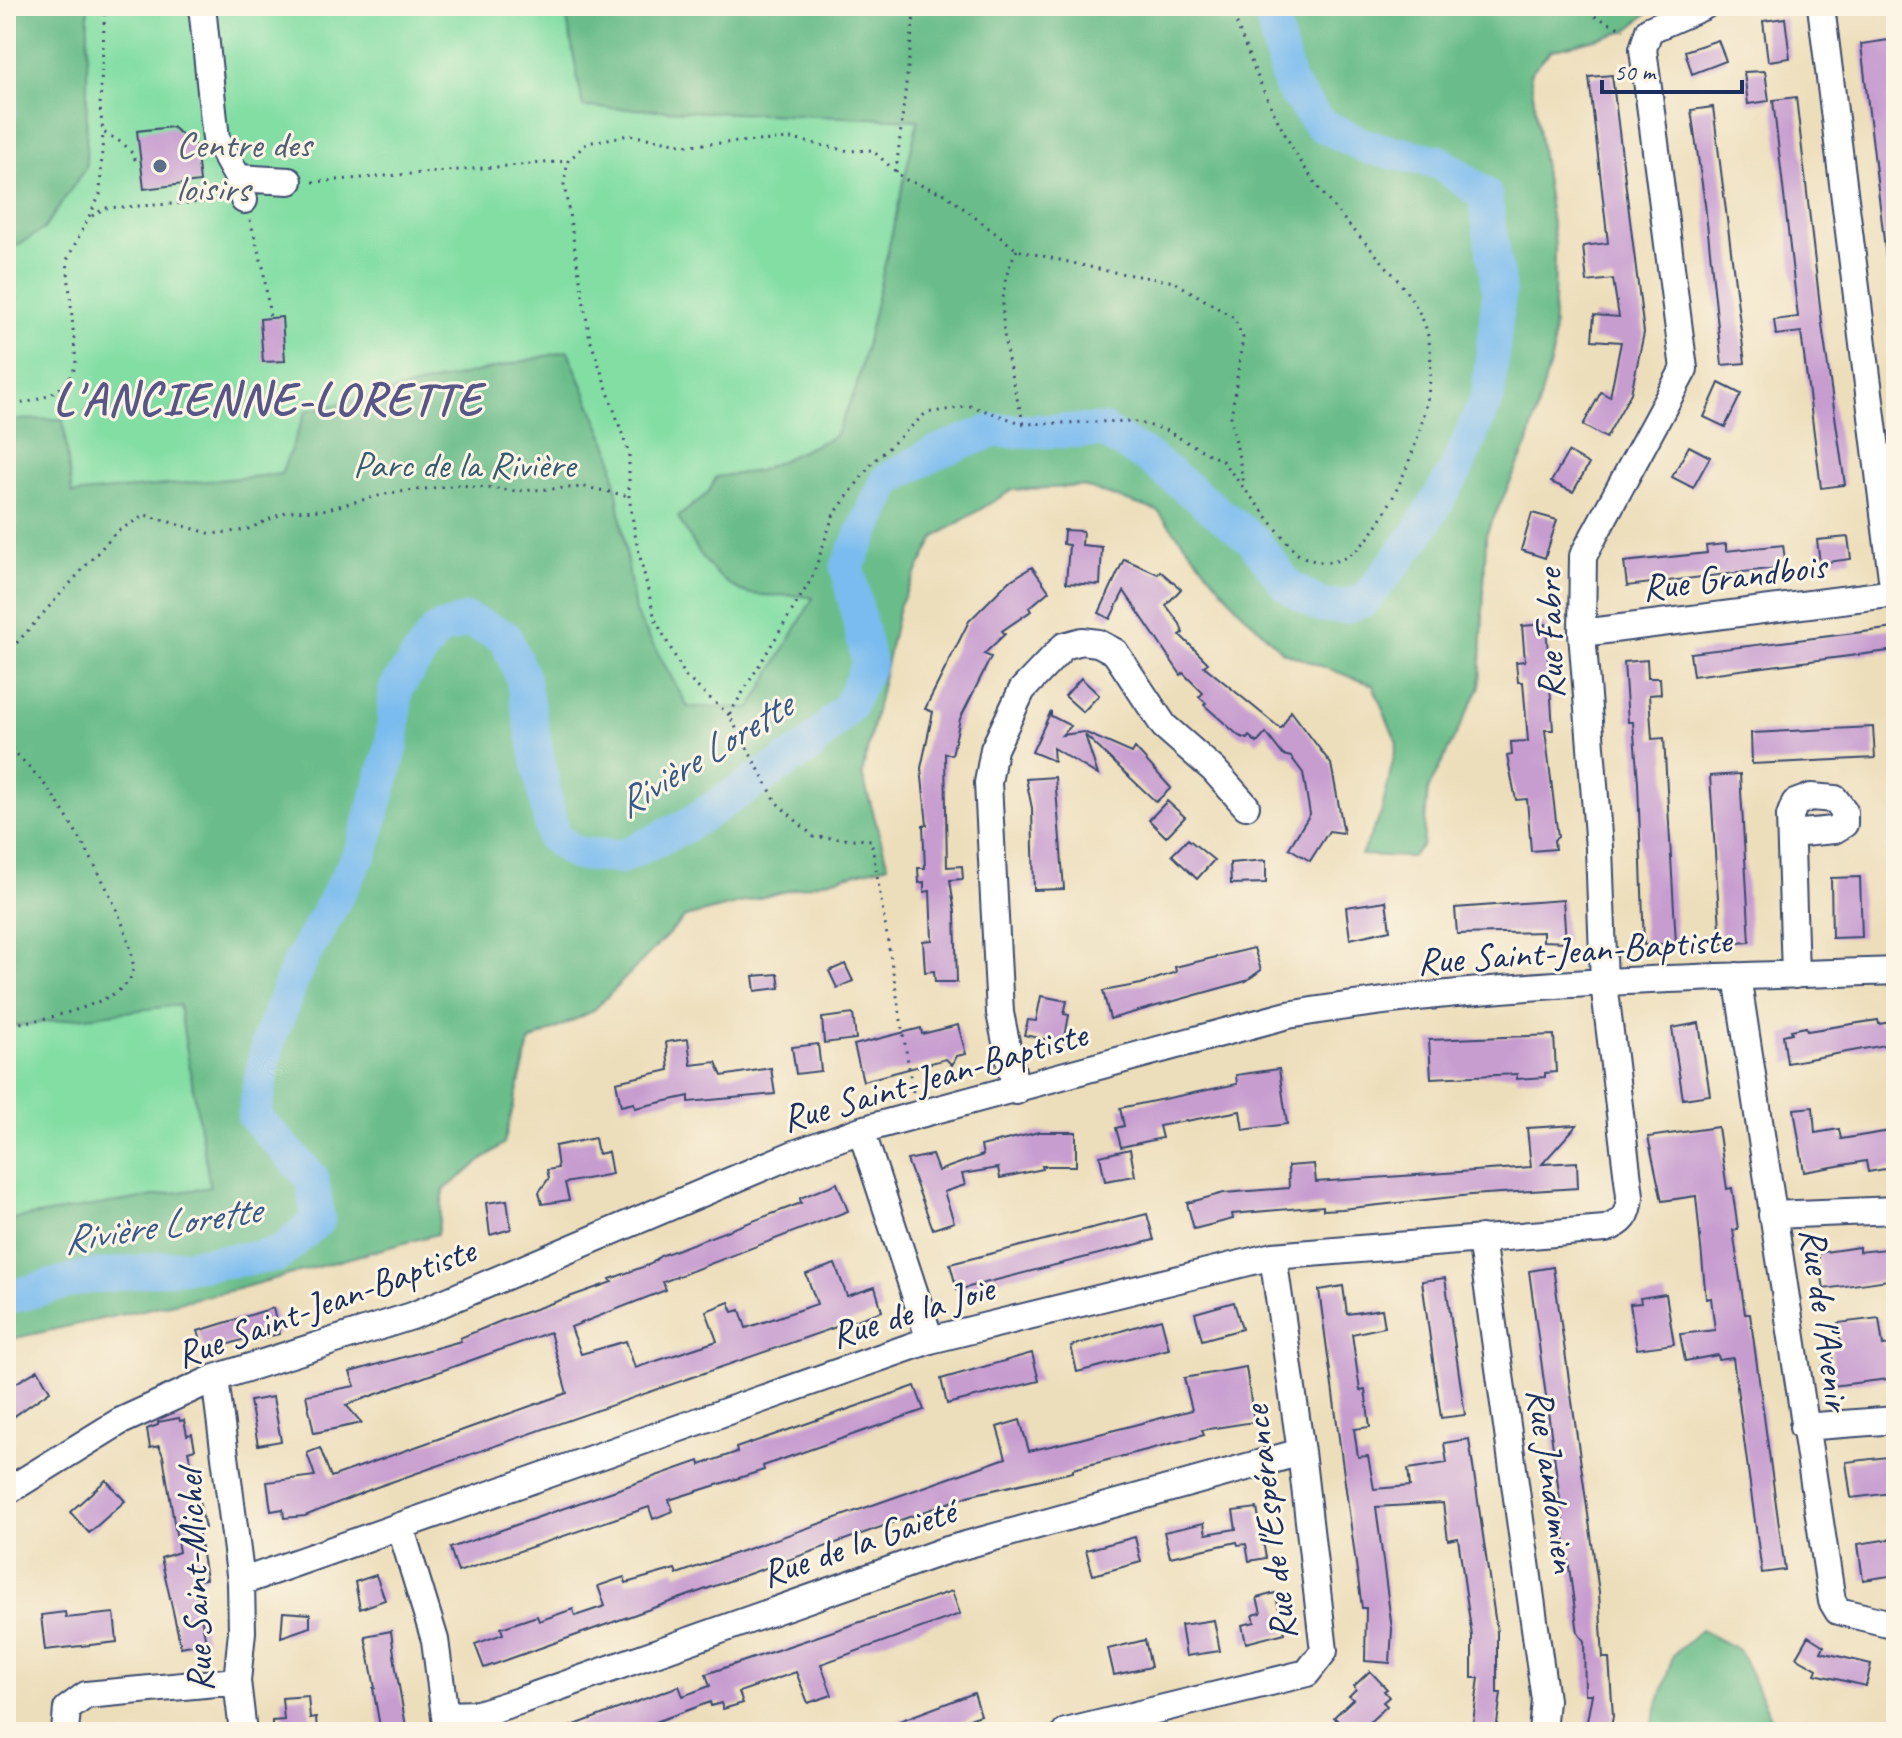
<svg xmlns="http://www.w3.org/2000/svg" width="1902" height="1738" viewBox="0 0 1902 1738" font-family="Caveat,sans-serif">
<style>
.green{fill:#83dea4;stroke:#4f8681;stroke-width:2}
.forest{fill:#6abd8a;stroke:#427674;stroke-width:2}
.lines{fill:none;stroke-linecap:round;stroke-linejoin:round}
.stream{stroke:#7abcef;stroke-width:6}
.river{stroke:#7abcef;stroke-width:34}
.building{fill:#c79dd0}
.minor-casing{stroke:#3a496c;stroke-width:30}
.path{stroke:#3a496c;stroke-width:3;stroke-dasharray:2 6;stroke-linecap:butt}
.minor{stroke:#fff;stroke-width:26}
.service-dot{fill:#5c6f8a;stroke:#fcf5e5;stroke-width:3}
.labels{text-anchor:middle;stroke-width:6;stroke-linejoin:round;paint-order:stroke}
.service-label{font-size:38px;fill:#4e5e75;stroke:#fcf5e5;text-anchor:start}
.park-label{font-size:38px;fill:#355b70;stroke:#fcf5e5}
.street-label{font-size:38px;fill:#1b2f5e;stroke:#fcf5e5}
.water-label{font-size:40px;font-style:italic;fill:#38598a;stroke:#fcf5e5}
.district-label{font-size:46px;font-weight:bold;letter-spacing:2px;fill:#575686;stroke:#fcf5e5}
</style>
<rect width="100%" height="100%" fill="#fcf5e5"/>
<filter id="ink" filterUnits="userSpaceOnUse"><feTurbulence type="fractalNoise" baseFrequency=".0125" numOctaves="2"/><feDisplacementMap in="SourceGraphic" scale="16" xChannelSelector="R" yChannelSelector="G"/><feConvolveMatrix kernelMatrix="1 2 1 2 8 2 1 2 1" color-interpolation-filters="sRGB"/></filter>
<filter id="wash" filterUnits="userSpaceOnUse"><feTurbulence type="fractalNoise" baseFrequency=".006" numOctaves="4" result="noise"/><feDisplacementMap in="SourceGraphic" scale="32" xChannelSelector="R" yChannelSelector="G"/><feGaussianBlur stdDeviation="1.8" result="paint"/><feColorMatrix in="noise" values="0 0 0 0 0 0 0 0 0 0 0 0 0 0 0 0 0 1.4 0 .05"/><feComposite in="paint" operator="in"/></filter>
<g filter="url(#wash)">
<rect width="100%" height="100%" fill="#eddebb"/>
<path class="green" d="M6 6H1655L1627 31 1551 50 1530 73 1555 245 1553 352 1527 446 1486 534 1480 687 1397 743 1373 685 1283 652 1237 607 1158 511 1082 486 1012 490 935 537 899 606 862 774 888 865 685 917 593 1011 530 1041 504 1143 444 1190 437 1234 237 1289 6 1340Z"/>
<path class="forest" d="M6 6H88L86 167 44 229 6 252Z
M521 6H1655L1627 31 1551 50 1530 73 1555 245 1553 352 1527 446 1486 534 1480 687 1428 790 1423 845 1411 857 1361 855 1381 814 1397 743 1373 685 1283 652 1237 607 1158 511 1082 486 1012 490 935 537 899 606 862 774 888 865 685 917 593 1011 530 1041 504 1143 444 1190 437 1234 237 1289 6 1340V1220L210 1187 179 1005 6 1027V420L63 419 72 494 281 474 306 411 568 351 611 453 635 612 688 707 751 708 813 598C792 592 762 599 744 592 713 581 693 544 678 517L708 493 716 477 758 471 835 436 856 389 918 120 583 107 566 13 521 9Z
M1701 1630 1739 1650 1778 1732H1650L1673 1655Z"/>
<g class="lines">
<path class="stream" d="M6 27C24 49 12 133 6 161"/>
<path class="river" d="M6 1298 82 1278 278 1255 318 1220 312 1178 254 1116 268 1042 297 968 362 850 392 746 396 688 436 631 468 620 505 637 522 676 553 837 577 854 621 857 684 827 809 747 849 706 869 664 847 567 888 479 939 451 993 431H1104L1152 460 1254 541 1288 586 1319 605 1343 607 1365 600 1417 535 1457 468 1488 396 1499 292 1485 195 1439 162 1367 147 1320 124 1289 84 1269 6"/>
</g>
<g id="blocks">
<path class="building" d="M1785 18 1790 58 1768 61 1763 21Z
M1896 39V265L1887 266 1861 44Z
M1718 40 1726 61 1692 74 1685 51Z
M1765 71 1769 101 1748 104 1744 72Z
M1612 75 1644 333 1631 393 1606 438 1583 425 1601 392 1610 397 1621 342 1592 340 1594 315 1619 317 1613 279 1587 282 1583 246 1608 243 1589 77Z
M1796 97 1823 332 1845 485 1821 488 1801 332 1776 335 1774 320 1798 317 1773 100Z
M1713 107 1745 363 1722 365 1705 204 1691 110Z
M172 127 196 146 200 182 144 189 137 131Z
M282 317 285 361 263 362 260 319Z
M1719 383 1741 394 1725 427 1704 417Z
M1689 446 1710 457 1693 488 1672 477Z
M1568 452 1589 464 1573 492 1551 482Z
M1532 513 1557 520 1545 558 1521 550Z
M1064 530 1083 531 1082 545 1102 547 1100 585 1066 583 1069 545 1063 544Z
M1848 537 1851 559 1820 563 1817 540Z
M1726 544V551L1783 545 1786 567 1627 586 1624 562 1707 553 1706 546Z
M1124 559 1158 574 1160 571 1181 589 1166 605 1180 624 1183 633 1180 635 1208 663 1204 666 1281 729 1291 711 1331 764 1344 833 1329 831 1310 861 1289 848 1310 814 1303 773 1291 757 1283 755 1266 733 1257 743 1249 736 1247 739 1239 736 1204 705 1206 703 1199 697 1203 693 1183 673 1181 675 1124 591 1110 619 1099 613Z
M1032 567 1049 591 1029 608 1031 611 1002 631 1005 634 984 654 991 657 960 719 952 755 945 753 947 867 962 866 963 879 950 880 955 912 957 982H935L934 971 925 972 923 941 932 940 930 891 924 892V882L919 883 918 868H925L923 825H927L921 768 933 712 925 709 969 621 1008 582Z
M1546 624 1553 730H1545L1558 837 1554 840 1555 849 1531 851 1527 799 1516 800 1507 756 1512 755 1511 742 1528 741 1523 682H1518L1516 662 1525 661 1522 626Z
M1896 628V650L1693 676 1690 653Z
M1647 660 1648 678H1660L1661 694 1649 695 1652 739 1664 738 1676 943 1644 945 1638 782 1633 722H1628L1624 662Z
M1081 678 1099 695 1083 712 1065 696Z
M1051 711V716L1071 726 1062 735 1084 732 1132 753 1135 748 1171 788 1156 802 1085 735 1098 775 1053 748 1054 761 1032 752Z
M1873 727 1875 758 1752 764 1751 733Z
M1740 774 1750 942 1721 944 1710 776Z
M1055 777 1064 889 1034 890 1032 808 1026 779Z
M1167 801 1185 817 1166 837 1149 820Z
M1188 839 1214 860 1197 879 1172 855Z
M1266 860V883L1231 884 1230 863Z
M1860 877 1862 937 1832 938 1831 878Z
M1563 900 1566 942 1543 941V932L1457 934 1455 908Z
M1386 901 1390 930 1350 939 1346 907Z
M1254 948 1261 970 1246 981 1110 1019 1103 991 1141 984 1176 972 1175 967Z
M845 964 853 981 837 988 829 971Z
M778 974 780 988 755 991 753 976Z
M1041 996 1067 1001 1064 1014 1069 1015 1064 1043 1024 1035 1028 1020 1036 1021Z
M853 1014 856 1039 824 1043 822 1018Z
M1878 1020 1879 1024 1896 1021V1043L1787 1063 1783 1035 1792 1033 1791 1030 1806 1027 1807 1031Z
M1699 1023 1710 1095 1683 1099 1672 1028Z
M958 1025 966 1054 957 1056 952 1065 946 1059 863 1081 854 1045 921 1028 922 1034Z
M1554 1035 1556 1072 1545 1073V1077L1517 1079V1074L1431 1078 1429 1040Z
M688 1039 691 1065 716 1062 722 1076 771 1068 775 1094 689 1102V1096L635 1108 634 1103 621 1106 616 1082 669 1070 666 1042Z
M818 1044 821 1071 796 1074 792 1047Z
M1279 1069 1287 1124 1243 1130 1240 1111 1159 1126 1162 1138 1121 1147 1116 1128 1124 1126 1120 1108 1237 1084 1236 1075Z
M1813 1107 1815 1133 1839 1129 1841 1139 1896 1130V1167L1868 1172 1866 1161 1804 1172 1794 1109Z
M1577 1125 1542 1164 1577 1162 1578 1188 1471 1195 1342 1209 1323 1210V1206L1232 1214 1233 1219 1194 1229 1187 1203 1224 1193 1289 1188 1288 1166 1314 1164 1316 1182 1531 1167 1527 1128Z
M1718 1127 1727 1189 1732 1188 1738 1229 1733 1230 1745 1314H1750L1785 1570 1762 1573 1733 1358 1719 1360 1718 1355 1685 1361 1680 1334 1715 1330 1711 1298 1706 1299 1696 1196 1662 1201 1648 1137Z
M1039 1132H1076V1166H1042L1043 1169 1000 1178 998 1168 962 1174 965 1185 944 1192 954 1222 933 1229 907 1160 932 1155 938 1171 983 1155 981 1146Z
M595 1138 598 1154 608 1152 612 1174 565 1183 569 1200 542 1204 539 1192 549 1178 547 1170 558 1168 555 1146Z
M1130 1149 1135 1176 1105 1181 1100 1156Z
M837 1183 848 1211 663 1282 666 1290 571 1327 581 1354 626 1341 635 1368 717 1341 706 1311 729 1302 733 1312 740 1310 746 1328 817 1304 806 1274 835 1264 847 1296 875 1287 882 1311 374 1488 305 1516 284 1518 283 1509 271 1511 267 1482 315 1476 307 1453 320 1448 331 1477 567 1393 550 1332 346 1405 362 1423 314 1433 306 1395 355 1386 350 1372 461 1341 460 1338 501 1321 612 1282 610 1279 651 1264 660 1256 801 1203 800 1198Z
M507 1200 511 1229 490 1235 486 1203Z
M1147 1214 1154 1240 957 1290 950 1264Z
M1859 1247V1252L1896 1248V1279L1824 1289 1818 1253Z
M1553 1267 1599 1592 1603 1658H1609L1613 1716 1610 1732H1585L1592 1694H1585L1584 1641 1578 1633 1529 1271Z
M1445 1278 1465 1415 1441 1418 1422 1281Z
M1343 1286 1347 1314 1382 1309 1385 1327 1352 1334 1360 1391 1365 1390 1370 1427 1354 1429 1358 1457 1368 1456 1374 1489 1410 1486 1408 1469 1447 1463 1444 1443 1469 1439 1497 1632V1693H1501L1496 1732 1472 1729 1479 1678H1472V1636L1458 1538 1448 1540 1443 1503 1376 1507 1392 1629 1390 1663 1365 1661 1366 1608H1362L1319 1290Z
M1666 1294 1674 1344 1637 1349 1630 1304 1641 1303 1640 1298Z
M1234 1302 1242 1329 1202 1340 1195 1313Z
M273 1308 279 1334 258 1339 257 1335 205 1352 198 1331Z
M1879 1318 1883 1346 1896 1344V1378L1824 1387 1822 1366 1833 1365 1831 1348 1841 1347 1838 1323Z
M1161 1319 1169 1349 1077 1372 1071 1346Z
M1032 1353 1039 1381 947 1404 941 1379Z
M1246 1367 1254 1422 1202 1430 1204 1435 1073 1469V1472L971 1495 484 1668 475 1644 503 1634 501 1628 537 1616 539 1621 573 1609 575 1616 605 1606 598 1586 624 1577 626 1583 675 1569 677 1574 1006 1458 997 1427 1020 1420 1029 1451 1080 1439 1192 1410 1184 1378Z
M38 1370 50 1391 13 1417 6 1406V1389Z
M915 1386 924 1410 763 1466 764 1470 669 1500 673 1511 653 1519 649 1507 458 1572 450 1548 699 1461 700 1465 737 1452 736 1448Z
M273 1397 281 1441 258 1445 250 1401Z
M179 1418 180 1421 184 1420 187 1435 192 1434 195 1449 188 1451 205 1528 198 1529 206 1579 194 1581 206 1642 181 1647 161 1558 179 1552 163 1456 159 1446 150 1448 147 1429 158 1425V1422Z
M1887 1457 1892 1493 1851 1498 1846 1462Z
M106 1480 125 1501 89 1533 70 1512Z
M1257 1508 1266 1558 1249 1561 1246 1544 1238 1545 1237 1542 1170 1557 1164 1532 1204 1523 1206 1534 1236 1529 1233 1511Z
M1135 1537 1141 1562 1093 1575 1086 1550Z
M1896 1538V1575L1863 1580 1858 1544Z
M376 1575 385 1600 360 1609 355 1582Z
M952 1591 960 1614 821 1664 832 1695 808 1703 796 1672 739 1692 743 1703 723 1709 721 1703 711 1706 710 1702 628 1732H556L679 1686 683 1696 710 1686 706 1674Z
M1275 1593 1285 1633 1246 1643 1242 1625 1255 1622 1253 1615 1261 1613 1257 1598Z
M65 1612 66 1618 114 1613 117 1642 45 1650 41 1615Z
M283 1612 310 1614V1627L281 1637Z
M1214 1620 1220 1651 1186 1656 1181 1625Z
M391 1631 396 1669 407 1732H381L373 1688H375L365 1636Z
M1808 1636 1824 1646 1821 1652 1871 1664 1866 1686 1815 1674 1817 1669 1796 1657Z
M1145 1640 1151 1667 1114 1675 1108 1649Z
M1370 1671 1387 1689 1384 1691 1389 1697 1383 1702 1387 1706 1359 1732H1348L1334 1717 1353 1699 1349 1696 1356 1689 1354 1686Z
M974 1693 981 1715 931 1732H870Z
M308 1696 310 1718 316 1717 317 1732H272V1721L284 1720 282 1698Z"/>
</g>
</g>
<g filter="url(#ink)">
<use href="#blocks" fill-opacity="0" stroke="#3a496c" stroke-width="2"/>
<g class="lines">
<g class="minor-casing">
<path id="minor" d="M202 6 216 139 238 178 244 200
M1821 6 1894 594
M238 178 289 181
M1582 633 1896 593
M1791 834 1834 830 1844 824V811L1835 799 1811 797 1795 803 1790 816 1795 975
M1737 976 1832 1601 1838 1611 1896 1625
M1016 1091 1000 1013 988 783 994 749 1022 690 1064 646 1082 641 1098 643 1115 652 1164 726 1214 770 1246 806
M861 1130 930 1340
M1772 1215 1896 1210
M1481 1238 1545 1700 1542 1732
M215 1378 241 1582 242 1632 237 1681 243 1732
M1803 1427 1896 1420
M6 1492 119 1422 215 1378 412 1316 794 1154 861 1130 1288 1015C1488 981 1694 978 1896 971
M400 1526 435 1640 447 1732
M241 1582 930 1340 1273 1256 1605 1229C1623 1223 1629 1215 1630 1196L1604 983 1599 848 1582 633 1583 556 1684 369 1643 49 1649 30 1704 6
M445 1715 478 1714 519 1701 944 1551 1301 1452
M65 1732 67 1709 86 1695 237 1681
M1066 1732 1307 1673 1324 1651 1301 1452 1273 1256"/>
</g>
<path class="path" d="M105 6 100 107 103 132C117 140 132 146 136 163
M1179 6 1187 10 1224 6
M1573 6 1624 30
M896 172 915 6
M313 182 568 161
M92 216 105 208 222 201
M250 220 263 267 270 318
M1017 250C988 299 1010 373 1024 424
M6 406C37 401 67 396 76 363L67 260 100 195 103 132
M6 655 116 532 145 515 212 534 246 530 288 511 323 510 390 493 459 485 516 491 585 487 629 496
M729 715 686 677 655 619 636 540 629 496V454L590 339 564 184 568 161 587 143 629 135 687 145 792 139 849 151 872 150 904 179 945 194 1017 250 1107 271 1175 282 1234 318 1243 338 1231 417 1244 484
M6 743C21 759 38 775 51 793 73 824 142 939 132 974 125 1003 32 1024 6 1024
M913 1092 871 840 814 837 777 803 729 715 812 578 833 516 872 463 926 413 971 406 1024 424 1132 421 1163 429 1222 461 1296 553C1330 573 1356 558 1376 527 1408 477 1451 372 1420 314 1399 272 1350 231 1321 191 1279 135 1254 71 1230 6"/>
<use href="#minor" class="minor"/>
</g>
</g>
<circle class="service-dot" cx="160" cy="166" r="8"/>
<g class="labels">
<g class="service-label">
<text x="176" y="157">Centre des<tspan x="176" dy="44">loisirs</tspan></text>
</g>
<g class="park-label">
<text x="464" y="477">Parc de la Rivière</text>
</g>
<g class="street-label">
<text transform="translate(1734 576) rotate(-7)" y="13">Rue Grandbois</text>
<text transform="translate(1549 634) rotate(-91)" y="13">Rue Fabre</text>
<text transform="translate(1574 950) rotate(-4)" y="13">Rue Saint-Jean-Baptiste</text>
<text transform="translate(934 1076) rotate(-16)" y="13">Rue Saint-Jean-Baptiste</text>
<text transform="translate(325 1302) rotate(-20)" y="13">Rue Saint-Jean-Baptiste</text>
<text transform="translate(912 1311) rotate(-17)" y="13">Rue de la Joie</text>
<text transform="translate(1826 1319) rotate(82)" y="13">Rue de l'Avenir</text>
<text transform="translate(1553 1480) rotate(82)" y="13">Rue Jandomien</text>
<text transform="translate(1269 1523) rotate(-97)" y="13">Rue de l'Espérance</text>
<text transform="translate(858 1542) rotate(-19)" y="13">Rue de la Gaieté</text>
<text transform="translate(194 1581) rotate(-93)" y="13">Rue Saint-Michel</text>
</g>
<g class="water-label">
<text transform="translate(703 754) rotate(-32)" y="14">Rivière Lorette</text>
<text transform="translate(161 1224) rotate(-9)" y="14">Rivière Lorette</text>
</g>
<g class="district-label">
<text x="268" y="414">L'ANCIENNE-LORETTE</text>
</g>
</g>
<rect width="1902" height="1738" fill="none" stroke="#fcf5e5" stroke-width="32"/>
<path d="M1602 80v12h140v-12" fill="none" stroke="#1b2f5e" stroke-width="4"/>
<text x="1614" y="80" font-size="24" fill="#1b2f5e" stroke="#fcf5e5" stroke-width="6" paint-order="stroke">50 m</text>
</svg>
